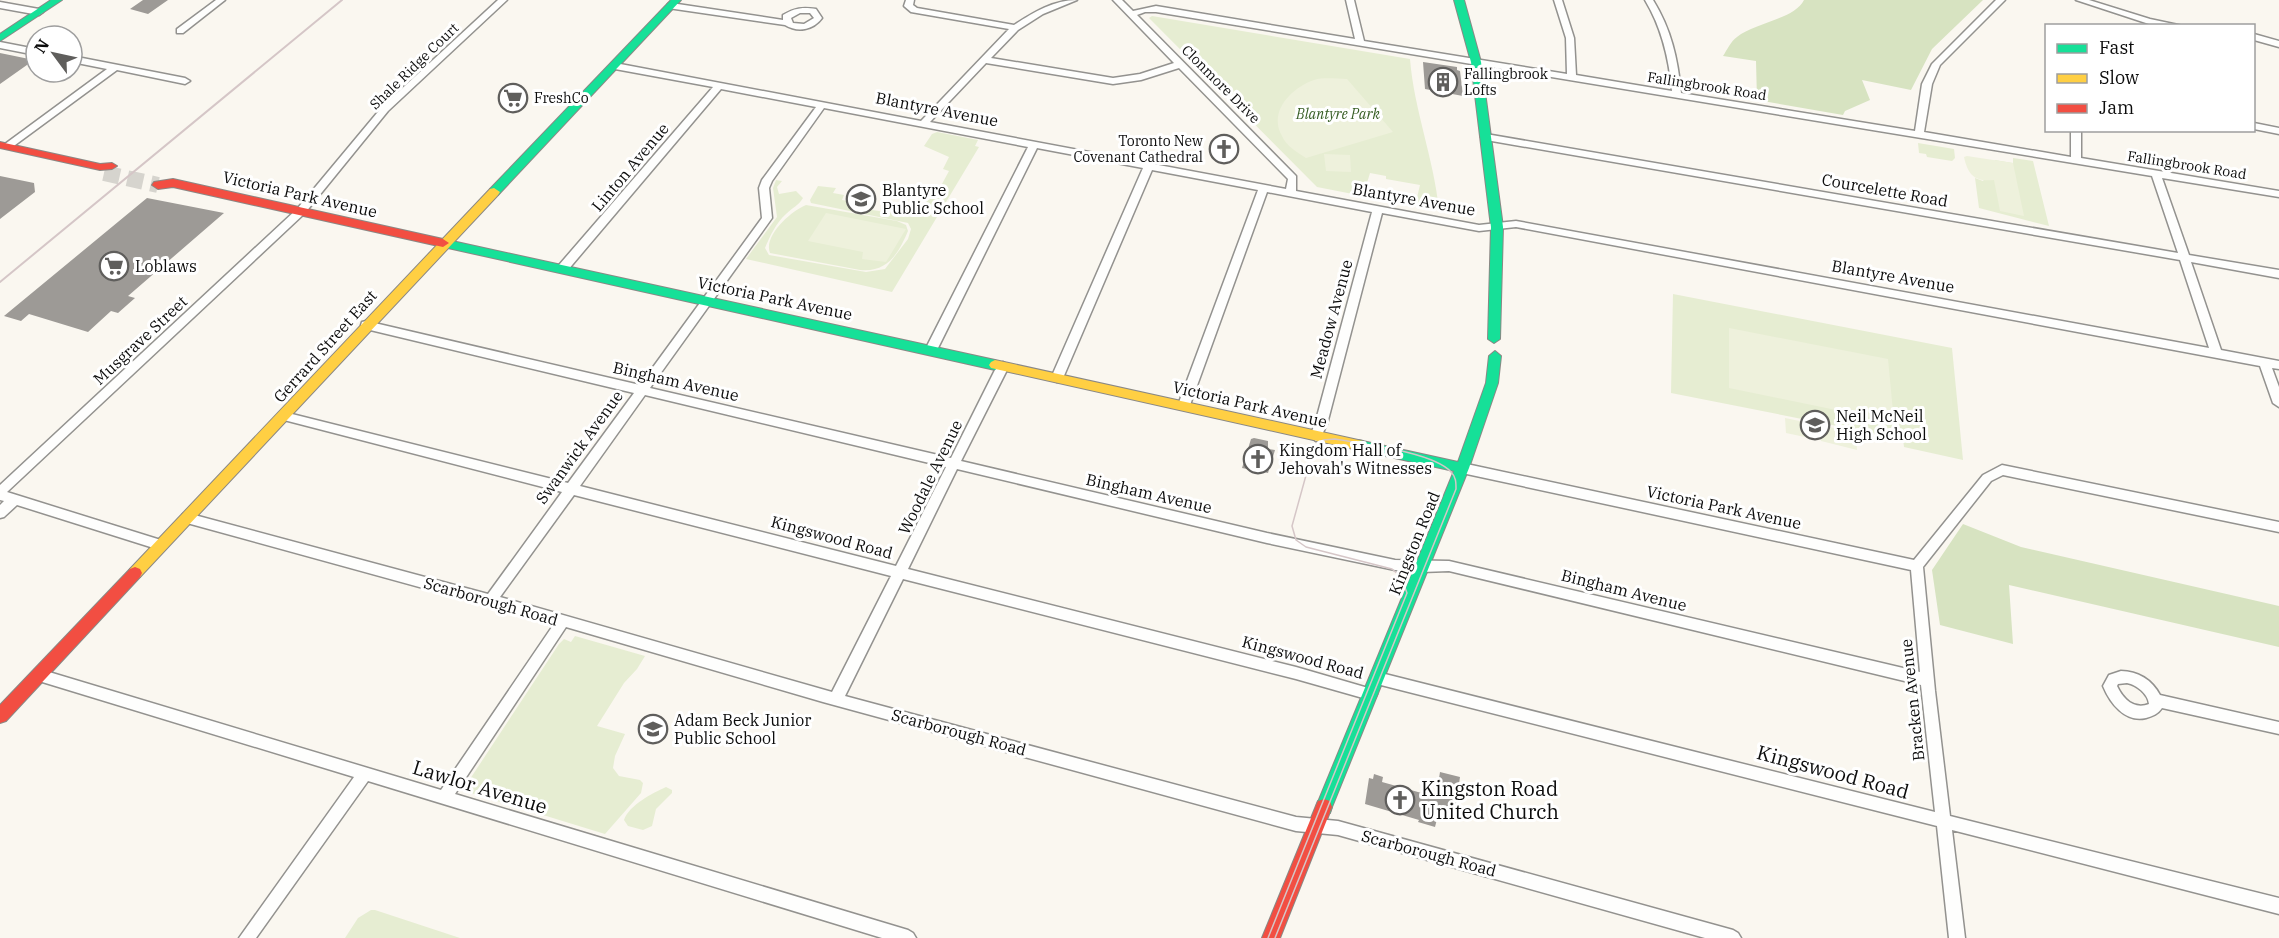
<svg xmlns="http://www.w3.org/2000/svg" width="2279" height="938" viewBox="0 0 2279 938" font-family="'IBM Plex Serif',serif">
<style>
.green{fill:#e6edd2}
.forest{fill:#d7e3c1}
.pitch{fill:#eef1dc}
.building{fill:#9d9a96}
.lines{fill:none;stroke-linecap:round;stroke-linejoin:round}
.primary-tunnel{stroke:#d6d4ce;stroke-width:16;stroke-dasharray:16 8;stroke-linecap:butt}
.street-casing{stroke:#93928f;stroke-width:3}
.fast-casing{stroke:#8a8885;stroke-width:2}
.slow-casing{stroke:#8a8885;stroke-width:2}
.jam-casing{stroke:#8a8885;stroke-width:2}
.street{fill:#fefefd;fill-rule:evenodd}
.fast{fill:#16e098;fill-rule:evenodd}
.slow{fill:#ffcf43;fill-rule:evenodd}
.jam{fill:#f24e42;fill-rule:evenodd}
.tram{stroke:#d5c6c7;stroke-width:1.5}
.rail{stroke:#d5c6c7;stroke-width:2}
.labels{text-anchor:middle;stroke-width:6;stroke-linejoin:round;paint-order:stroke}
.far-street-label{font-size:14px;fill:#0c0c0c;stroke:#fff}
.far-poi-label{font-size:14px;fill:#0c0c0c;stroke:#fff;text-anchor:start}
.far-park-label{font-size:14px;font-style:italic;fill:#365d23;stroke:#fff}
.street-label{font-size:16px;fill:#0c0c0c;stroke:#fff}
.poi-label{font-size:16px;fill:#0c0c0c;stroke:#fff;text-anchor:start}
.near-street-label{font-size:20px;fill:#0c0c0c;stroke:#fff}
.near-poi-label{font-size:20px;fill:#0c0c0c;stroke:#fff;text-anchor:start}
</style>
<rect width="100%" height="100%" fill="#faf7f0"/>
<path class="green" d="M1152 16 1410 59C1414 110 1434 159 1439 210L1415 206 1420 185 1386 179V176L1370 173 1363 196 1317 187 1149 18Z
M937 132 978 140 975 146 979 147 892 292 746 259 777 217 773 188 776 180 782 181 777 187 779 194 796 191 803 198C798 206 793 207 786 214 776 223 770 236 765 248L769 255 866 272 885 269 908 239 911 229 908 223 811 203 810 200 818 186 836 188 833 193 844 195 842 200 854 202 851 207 907 215 936 195 949 171 943 169 949 157 924 146 932 134Z
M1918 143 1954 149 1955 158 1952 161 1927 157 1926 154 1919 153Z
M2013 158 2033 161 2049 226 1979 208 1975 178 1983 181 1995 160 2013 163Z
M806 205 897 221 906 225 908 231C899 253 887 273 860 270L770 253C763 236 791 211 806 205Z
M1673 294 1952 348 1963 460 1904 447 1903 439 1671 393Z
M575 636 645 656 637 669 624 683 597 726 625 734 615 756 613 768 619 776 640 780 643 783 641 793 605 834 471 793 467 788 470 779 559 644 564 639 571 642Z
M666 787 672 790V793L656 809 652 826 643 830 628 826 624 820C629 805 653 793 666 787Z
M371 910H375L460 938H345L358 918Z"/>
<path class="forest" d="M1804 0H1983L1932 49 1911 90 1862 80 1870 100 1845 111 1843 115 1757 100 1756 61 1723 56C1727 50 1731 41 1737 37 1754 23 1795 19 1804 0Z
M1963 524 2021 547 2279 606V647L2009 585 2013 644 1940 625 1932 570Z"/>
<path class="pitch" d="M1347 79 1393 132 1306 158C1297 152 1286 146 1282 136 1268 112 1291 88 1314 80 1324 77 1337 79 1347 79Z
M1324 154 1350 155 1351 172 1326 171Z
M1967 156 2013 163 2024 216 2000 211 1994 180C1976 182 1968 176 1964 157Z
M826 213 906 229 886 262 862 259 863 252 808 241Z
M1729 328 1888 359 1894 422 1729 388Z
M1785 418 1819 425V440L1786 433Z
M1820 425 1856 433 1857 450 1821 441Z"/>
<path class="building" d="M143 0H168L148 14 130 9Z
M0 53 34 60 0 84Z
M1423 62 1457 67V70L1460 71 1463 96 1425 89Z
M0 176 34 183 35 192 0 219Z
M147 198 224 213 128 296 135 298 118 313 111 311 88 332 29 314 21 321 4 316Z
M1254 438 1268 441V449L1275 450 1268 473 1242 468 1251 439Z
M1440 772 1460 777 1455 811 1440 807 1435 827 1418 822 1419 820 1365 804 1369 778 1373 779 1374 774 1383 777 1382 782 1436 797Z"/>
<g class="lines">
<path class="primary-tunnel" d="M104 173 158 185"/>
<g class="street-casing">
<path id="street" d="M216 0H225L183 33H177V29Z
M498 0H507L388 111 305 213 7 492 164 541 166 545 164 549 160 550 17 505 4 517 0 518V505L4 501 0 500V485L297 209 382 107Z
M906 0H914L913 5 917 8 1014 25C1033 13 1053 0 1077 0L1043 14 1018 30 991 58 1113 78 1140 74 1174 63 1113 0H1122L1133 11 1156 6 1355 39 1346 0H1354L1364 41 1567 74 1566 38 1554 0H1562L1574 38 1576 75 1672 91C1669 59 1662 28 1645 0H1653C1671 29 1678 59 1681 93L1915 131 1922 84 1932 64 1996 0H2005L1940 65 1932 84 1924 132 2071 157V130H2081V158L2279 191V197L2162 178 2189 255 2279 270V278L2191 262 2221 350 2279 361V369L2272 368 2279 387V407L2273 403 2260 366 1516 227 1479 231 1382 213 1327 424 1320 439 1316 441 1310 436 1315 424 1372 212 1267 192 1190 405 1184 409 1178 405 1258 190 1152 170 1063 378 1057 382 1051 378 1143 168 1037 148 937 350 931 354 925 350 1028 147 824 108 772 181 769 188 772 218 650 388 951 458 997 366 1003 362 1009 366 961 461 1267 533 1395 560 1449 561 1920 672 1911 570 1462 473 1458 471 1456 468 1458 465 1462 463 1914 560 1983 475 2002 465 2279 522V532L2003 475 1991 481 1923 567 1935 691 1950 816 2279 898V914L1952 830 1965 938H1949L1937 826 1377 684 1372 682 1370 678 1372 674 1377 672 1935 812 1921 685 1449 571 1422 572 1395 570 1267 543 957 469 908 569 1296 667 1375 690 1377 694 1375 698 1370 700 1296 679 903 579 845 696 1296 817 1338 821 1733 930 1738 933 1741 938H1705L1338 835 1296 831 823 702 566 627 455 794 908 930 913 933 916 938H882L368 781 256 938H239L354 777 39 681 34 679 32 675 34 671 39 669 441 790 554 624 187 523 183 522 181 518 183 514 187 513 488 594 562 492 284 420 278 416 280 413 284 412 568 483 634 393 366 329 361 325 362 322 366 321 640 385 762 218 759 188 762 180 816 107 721 89 567 271 563 272 558 268 559 265 713 87 615 69 611 66 615 63 921 121 1009 29 911 12 904 6ZM1145 12H1156L2152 176 2178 253 1486 134 1481 137 1486 140 2180 260 2209 348 1516 221 1479 225 1296 191V176L1137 15ZM986 63 1113 84 1141 80 1179 68 1288 179 1286 189 930 122ZM645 395 946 467 896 566 580 486ZM574 495 891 576 832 692 500 597Z
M2076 0H2089L2150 19 2183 26 2149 24Z
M0 2 39 9 43 12 39 15 0 8Z
M671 3 783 20V15C795 8 802 7 816 9L822 18C813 30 798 33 785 25L668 8V4ZM800 13H810L814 18 804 24 793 23 791 18Z
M2254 34 2279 41V47L2254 40Z
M0 42 36 49V55L0 48Z
M72 56 185 78 190 81 185 84 117 70 11 148H5V144L107 69 72 62Z
M2254 123 2279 128V134L2254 129Z
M2121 671C2138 671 2152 680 2160 695L2279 722V734L2162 708C2158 714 2153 716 2146 718 2125 723 2110 703 2103 686L2109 675ZM2127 683C2137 685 2148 694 2149 704 2134 710 2123 699 2117 686L2118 684Z"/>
</g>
<g class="fast-casing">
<path id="fast" d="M51 0H62L0 41V34Z
M671 0H681L498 195H490V189Z
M1454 0H1464L1481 62 1503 227 1500 339 1494 343 1488 339 1491 227 1471 62Z
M443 239 995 360 1001 365 995 370 439 246 437 243Z
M1495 351 1501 356 1498 383 1469 468 1332 807 1330 813 1324 815 1318 813 1316 807 1454 471 1358 450 1353 449 1351 445 1353 441 1358 440 1458 462 1486 383 1489 356Z"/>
</g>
<g class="slow-casing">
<path id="slow" d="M494 188 500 192 498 195 140 577 135 579 130 577 128 573 130 569 490 189Z
M995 360 1358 440 1363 441 1365 445 1363 449 1358 450 991 368 989 365 991 362Z"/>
</g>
<g class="jam-casing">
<path id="jam" d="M0 142 100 164 112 163 117 166 112 169 100 170 0 148Z
M173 179 443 239 449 243 443 247 173 187 158 189 152 185 154 182Z
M135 567 140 569 142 573 140 577 6 721 0 723V705L130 569Z
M1324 799 1330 801 1332 807 1280 938H1262L1318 801Z"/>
</g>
<use href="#street" class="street"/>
<use href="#fast" class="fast"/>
<use href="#slow" class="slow"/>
<use href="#jam" class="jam"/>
<path class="tram" d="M1268 938 1407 593 1401 577 1392 569 1306 547 1296 540 1292 526 1313 450 1323 440 1335 439C1362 444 1433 452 1451 472 1456 477 1456 482 1456 489L1275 938"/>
<path class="rail" d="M0 282 342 0"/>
</g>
<defs>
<g id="building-ring" transform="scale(1.5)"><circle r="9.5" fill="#fff" stroke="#5f5e5c" stroke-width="1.5"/><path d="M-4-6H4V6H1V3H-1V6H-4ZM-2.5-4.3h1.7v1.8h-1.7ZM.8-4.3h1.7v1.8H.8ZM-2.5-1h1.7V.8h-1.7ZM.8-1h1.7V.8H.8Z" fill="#5f5e5c"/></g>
<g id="supermarket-ring" transform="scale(1.5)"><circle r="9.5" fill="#fff" stroke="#5f5e5c" stroke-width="1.5"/><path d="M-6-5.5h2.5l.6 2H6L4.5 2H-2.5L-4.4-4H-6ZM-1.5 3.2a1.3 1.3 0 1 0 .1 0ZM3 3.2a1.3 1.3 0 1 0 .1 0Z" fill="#5f5e5c"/></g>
<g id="church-ring" transform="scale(1.5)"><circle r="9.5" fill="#fff" stroke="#5f5e5c" stroke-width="1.5"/><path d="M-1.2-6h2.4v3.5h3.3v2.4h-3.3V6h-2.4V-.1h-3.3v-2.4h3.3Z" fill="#5f5e5c"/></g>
<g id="school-ring" transform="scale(1.5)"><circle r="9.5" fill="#fff" stroke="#5f5e5c" stroke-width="1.5"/><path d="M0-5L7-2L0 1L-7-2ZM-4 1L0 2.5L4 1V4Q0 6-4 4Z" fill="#5f5e5c"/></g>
</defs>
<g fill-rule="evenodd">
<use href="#building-ring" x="1443" y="82"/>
<use href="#supermarket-ring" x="513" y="98"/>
<use href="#church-ring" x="1224" y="149"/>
<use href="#school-ring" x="861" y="199"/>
<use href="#supermarket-ring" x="114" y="266"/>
<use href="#school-ring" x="1815" y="425"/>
<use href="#church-ring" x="1258" y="459"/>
<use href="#school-ring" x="653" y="729"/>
<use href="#church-ring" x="1400" y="800"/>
</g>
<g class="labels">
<g class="far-street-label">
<text transform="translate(414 66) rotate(-44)" y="5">Shale Ridge Court</text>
<text transform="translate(1221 84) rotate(45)" y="5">Clonmore Drive</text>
<text transform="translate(1707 86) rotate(9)" y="5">Fallingbrook Road</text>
<text transform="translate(2187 165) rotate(9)" y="5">Fallingbrook Road</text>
</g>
<g class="far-poi-label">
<text x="1464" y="79">Fallingbrook<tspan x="1464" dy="16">Lofts</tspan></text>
<text x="534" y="103">FreshCo</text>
<text x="1203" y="146" text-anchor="end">Toronto New<tspan x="1203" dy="16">Covenant Cathedral</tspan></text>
</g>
<g class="far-park-label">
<text x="1338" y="119">Blantyre Park</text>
</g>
<g class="street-label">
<text transform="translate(937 109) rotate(11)" y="6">Blantyre Avenue</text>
<text transform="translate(630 167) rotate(-50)" y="6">Linton Avenue</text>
<text transform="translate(1885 190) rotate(10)" y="6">Courcelette Road</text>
<text transform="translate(300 194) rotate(13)" y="6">Victoria Park Avenue</text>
<text transform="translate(1414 199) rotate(10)" y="6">Blantyre Avenue</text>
<text transform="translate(1893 276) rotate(10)" y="6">Blantyre Avenue</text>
<text transform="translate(775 298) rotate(12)" y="6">Victoria Park Avenue</text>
<text transform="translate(1331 319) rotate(-75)" y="6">Meadow Avenue</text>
<text transform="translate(140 340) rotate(-43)" y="6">Musgrave Street</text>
<text transform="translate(325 346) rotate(-48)" y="6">Gerrard Street East</text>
<text transform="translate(676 381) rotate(13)" y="6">Bingham Avenue</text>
<text transform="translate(1250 404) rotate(13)" y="6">Victoria Park Avenue</text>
<text transform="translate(579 447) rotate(-54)" y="6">Swanwick Avenue</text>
<text transform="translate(930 477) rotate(-64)" y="6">Woodale Avenue</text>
<text transform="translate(1149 493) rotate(13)" y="6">Bingham Avenue</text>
<text transform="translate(1724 507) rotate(12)" y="6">Victoria Park Avenue</text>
<text transform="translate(832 537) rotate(15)" y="6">Kingswood Road</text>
<text transform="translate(1414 543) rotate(-68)" y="6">Kingston Road</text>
<text transform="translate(1624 590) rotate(14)" y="6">Bingham Avenue</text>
<text transform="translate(491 601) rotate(16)" y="6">Scarborough Road</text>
<text transform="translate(1303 657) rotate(15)" y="6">Kingswood Road</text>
<text transform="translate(1912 700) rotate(-96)" y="6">Bracken Avenue</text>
<text transform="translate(959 732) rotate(15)" y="6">Scarborough Road</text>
<text transform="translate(1429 853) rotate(15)" y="6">Scarborough Road</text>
</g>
<g class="poi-label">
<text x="882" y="196">Blantyre<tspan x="882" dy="18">Public School</tspan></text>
<text x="135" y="272">Loblaws</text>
<text x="1836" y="422">Neil McNeil<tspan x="1836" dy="18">High School</tspan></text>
<text x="1279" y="456">Kingdom Hall of<tspan x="1279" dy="18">Jehovah's Witnesses</tspan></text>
<text x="674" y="726">Adam Beck Junior<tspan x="674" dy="18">Public School</tspan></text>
</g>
<g class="near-street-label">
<text transform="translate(1833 772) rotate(15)" y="7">Kingswood Road</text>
<text transform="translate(480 787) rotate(17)" y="7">Lawlor Avenue</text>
</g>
<g class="near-poi-label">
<text x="1421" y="796">Kingston Road<tspan x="1421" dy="23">United Church</tspan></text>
</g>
</g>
<rect x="2045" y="24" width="210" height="108" fill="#ffffff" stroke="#9e9e9e" stroke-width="1.5"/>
<rect x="2057" y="44" width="30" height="9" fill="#16e098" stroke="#9e9e9e" stroke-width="1.5"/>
<text x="2099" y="54" font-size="18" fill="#0c0c0c">Fast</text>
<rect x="2057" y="74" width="30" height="9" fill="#ffcf43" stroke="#9e9e9e" stroke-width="1.5"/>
<text x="2099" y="84" font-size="18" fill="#0c0c0c">Slow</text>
<rect x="2057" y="104" width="30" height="9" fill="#f24e42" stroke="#9e9e9e" stroke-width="1.5"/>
<text x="2099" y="114" font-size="18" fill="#0c0c0c">Jam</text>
<g transform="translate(54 54) rotate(303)"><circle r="28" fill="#ffffff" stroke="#9e9e9e" stroke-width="1.5"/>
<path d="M0-4.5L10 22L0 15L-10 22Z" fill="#5f5e5c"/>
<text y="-9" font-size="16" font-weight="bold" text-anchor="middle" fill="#0c0c0c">N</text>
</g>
</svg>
